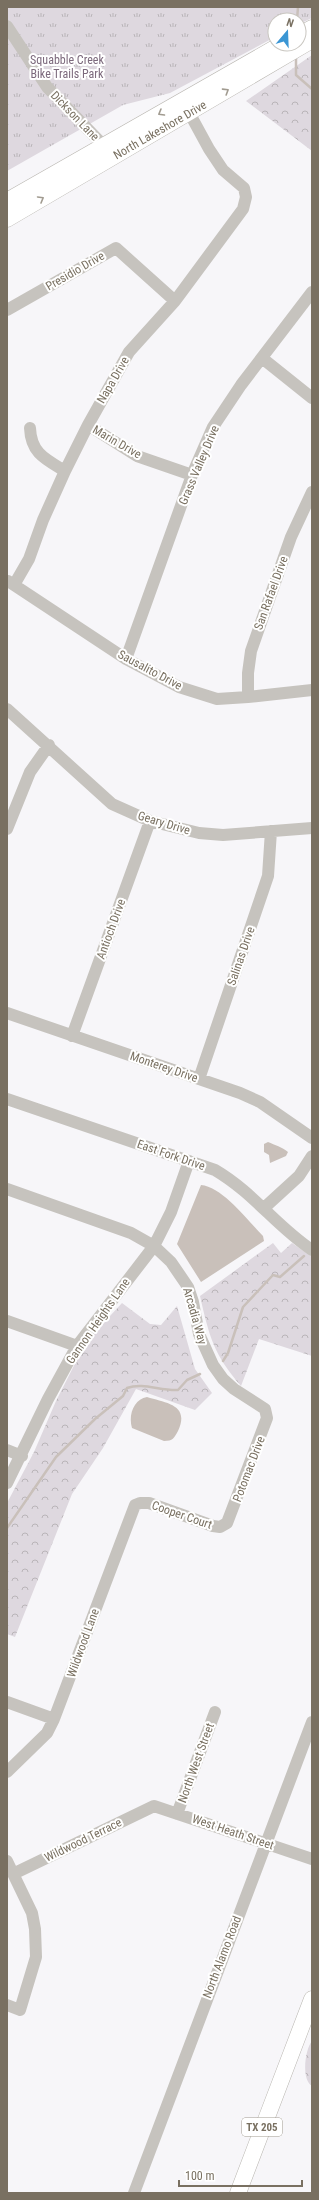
<svg xmlns="http://www.w3.org/2000/svg" width="319" height="2200" viewBox="0 0 319 2200" font-family="'Roboto Condensed',sans-serif">
<style>
.grass{fill:url(#grass-tufts)}
.forest{fill:url(#forest-crowns)}
.water{fill:#c9c0ba}
.lines{fill:none;stroke-linecap:round;stroke-linejoin:round}
.stream{stroke:#c9c0ba;stroke-width:2.5}
.major-casing{stroke:#b9b6b0;stroke-width:17}
.minor{stroke:#c6c3be;stroke-width:12}
.major{stroke:#fff;stroke-width:16}
.oneway{stroke:#a19b90}
.labels{text-anchor:middle;stroke-width:4;stroke-linejoin:round;paint-order:stroke}
.shield{fill:#fff;stroke:#a19b90;stroke-width:1}
.shield-label{font-size:11px;font-weight:bold;fill:#797061}
.park-label{font-size:12px;fill:#7c697c;stroke:#fff}
.street-label{font-size:12px;fill:#797061;stroke:#fff}
</style>
<defs>
<pattern id="grass-tufts" width="24" height="20" patternUnits="userSpaceOnUse"><rect width="24" height="20" fill="#ded8df"/><path d="M3 7l-1-3M5 7V3M7 7l1-3M15 17l-1-3M17 17v-4M19 17l1-3" fill="none" stroke="#b9b4b8"/></pattern>
<pattern id="forest-crowns" width="20" height="18" patternUnits="userSpaceOnUse"><rect width="20" height="18" fill="#ded8df"/><path d="M2 6a3 3 0 1 1 6 0M12 15a3 3 0 1 1 6 0" fill="none" stroke="#b9b4b8"/></pattern>
</defs>
<rect width="100%" height="100%" fill="#f7f6f9"/>
<path class="grass" d="M7 7H312V18L299 24V20H275V37L170 93 123 105 7 171Z"/>
<path class="forest" d="M312 55V151L246 101Z
M273 1243 281 1253 292 1243 312 1257V1356L259 1339 241 1386C214 1355 209 1336 200 1296Z
M122 1303 150 1324 161 1325 177 1306 195 1369 212 1393 195 1410 136 1389 103 1448 72 1494 15 1637 7 1634V1503L34 1452 56 1401 86 1342Z
M312 2041V2086C301 2080 305 2049 312 2041Z"/>
<path class="water" d="M268 1142C275 1145 282 1147 288 1152L286 1156 270 1163 269 1155 264 1152V1144Z
M201 1185C223 1187 248 1221 263 1236L264 1241 201 1282 177 1244Z
M147 1397C167 1403 190 1405 178 1431 174 1438 173 1441 164 1441L132 1428C128 1415 134 1399 147 1397Z"/>
<g class="lines">
<path class="stream" d="M297 20 298 7
M296 57V75L312 89
M223 1361 228 1353 243 1307 273 1275 280 1277 304 1256
M7 1528 56 1457 95 1419 123 1396 127 1388C143 1382 160 1391 178 1390L187 1380 200 1374"/>
<g class="major-casing">
<path id="major" d="M299 35 312 28
M7 201 282 44
M7 219 312 40
M238 2193 312 1999"/>
</g>
<path class="minor" d="M7 26 47 87 103 145
M7 310 116 248 175 301
M262 358 312 398
M88 425 137 456 192 475
M30 428C31 453 45 459 65 471
M8 581 126 659 179 687 217 699 248 697 312 690
M14 585 29 559 43 520 65 471 88 425 129 352 175 301 243 209 246 197 244 188 223 170 209 149 185 105
M126 659 192 475 213 427 241 385 312 292
M248 697V673L251 651 291 537 312 492
M7 709 112 804 150 821 199 833 223 835 312 828
M7 829 30 772 49 745
M7 1013 240 1093 260 1102 312 1138
M72 1036 150 821
M199 1079 268 876 271 831
M7 1099 215 1170C254 1193 276 1226 312 1250
M7 1189 131 1233 154 1246 171 1262 188 1287 193 1302 199 1334 213 1365 223 1379 234 1389 265 1409 267 1418 227 1523 220 1527 213 1526 149 1503H140L135 1505 54 1719 47 1733 7 1772
M264 1208 299 1176 312 1156
M7 1321 77 1346
M7 1450 22 1456
M7 1483 48 1399 77 1346 154 1246 171 1212 189 1161
M7 1702 54 1719
M177 1814 215 1712
M7 1861 32 1913 35 1929 36 1957 20 2010 7 2005
M13 1874 154 1806 312 1859
M134 2193 312 1722"/>
<use href="#major" class="major"/>
</g>
<defs><path id="oneway-chevron" d="M-2-3.5L2.5 0L-2 3.5" fill="none" stroke-width="1.6" stroke-linecap="round" stroke-linejoin="round"/></defs>
<g class="oneway">
<use href="#oneway-chevron" transform="translate(226 91) rotate(-32)"/>
<use href="#oneway-chevron" transform="translate(161 113) rotate(150)"/>
<use href="#oneway-chevron" transform="translate(41 199) rotate(-30)"/>
</g>
<g class="labels">
<rect class="shield" x="242" y="2118" width="40" height="18" rx="3"/>
<g class="shield-label">
<text x="262" y="2131">TX 205</text>
</g>
<g class="park-label">
<text x="67" y="64">Squabble Creek<tspan x="67" dy="14">Bike Trails Park</tspan></text>
</g>
<g class="street-label">
<text transform="translate(75 116) rotate(46)" y="4">Dickson Lane</text>
<text transform="translate(160 130) rotate(-30)" y="4">North Lakeshore Drive</text>
<text transform="translate(75 271) rotate(-30)" y="4">Presidio Drive</text>
<text transform="translate(113 380) rotate(-60)" y="4">Napa Drive</text>
<text transform="translate(117 442) rotate(30)" y="4">Marin Drive</text>
<text transform="translate(199 465) rotate(-67)" y="4">Grass Valley Drive</text>
<text transform="translate(271 593) rotate(-70)" y="4">San Rafael Drive</text>
<text transform="translate(150 670) rotate(28)" y="4">Sausalito Drive</text>
<text transform="translate(164 823) rotate(17)" y="4">Geary Drive</text>
<text transform="translate(111 929) rotate(-70)" y="4">Antioch Drive</text>
<text transform="translate(241 956) rotate(-71)" y="4">Salinas Drive</text>
<text transform="translate(164 1067) rotate(19)" y="4">Monterey Drive</text>
<text transform="translate(171 1155) rotate(19)" y="4">East Fork Drive</text>
<text transform="translate(195 1316) rotate(74)" y="4">Arcadia Way</text>
<text transform="translate(98 1321) rotate(-55)" y="4">Gannon Heights Lane</text>
<text transform="translate(249 1469) rotate(-69)" y="4">Potomac Drive</text>
<text transform="translate(182 1515) rotate(19)" y="4">Cooper Court</text>
<text transform="translate(83 1643) rotate(-70)" y="4">Wildwood Lane</text>
<text transform="translate(196 1763) rotate(-70)" y="4">North West Street</text>
<text transform="translate(233 1832) rotate(19)" y="4">West Heath Street</text>
<text transform="translate(83 1840) rotate(-26)" y="4">Wildwood Terrace</text>
<text transform="translate(222 1957) rotate(-69)" y="4">North Alamo Road</text>
</g>
</g>
<rect width="319" height="2200" fill="none" stroke="#797061" stroke-width="16"/>
<g transform="translate(287 32) rotate(19)"><circle r="19" fill="#ffffff" stroke="#c9c6c0"/>
<path d="M0-3L7 15L0 10L-7 15Z" fill="#3b96d4"/>
<text y="-6" font-size="11" font-weight="bold" text-anchor="middle" fill="#797061">N</text>
</g>
<path d="M179 2180v6h123v-6" fill="none" stroke="#797061" stroke-width="2"/>
<text x="185" y="2180" font-size="12" fill="#797061" stroke="#ffffff" stroke-width="3" paint-order="stroke">100 m</text>
</svg>
